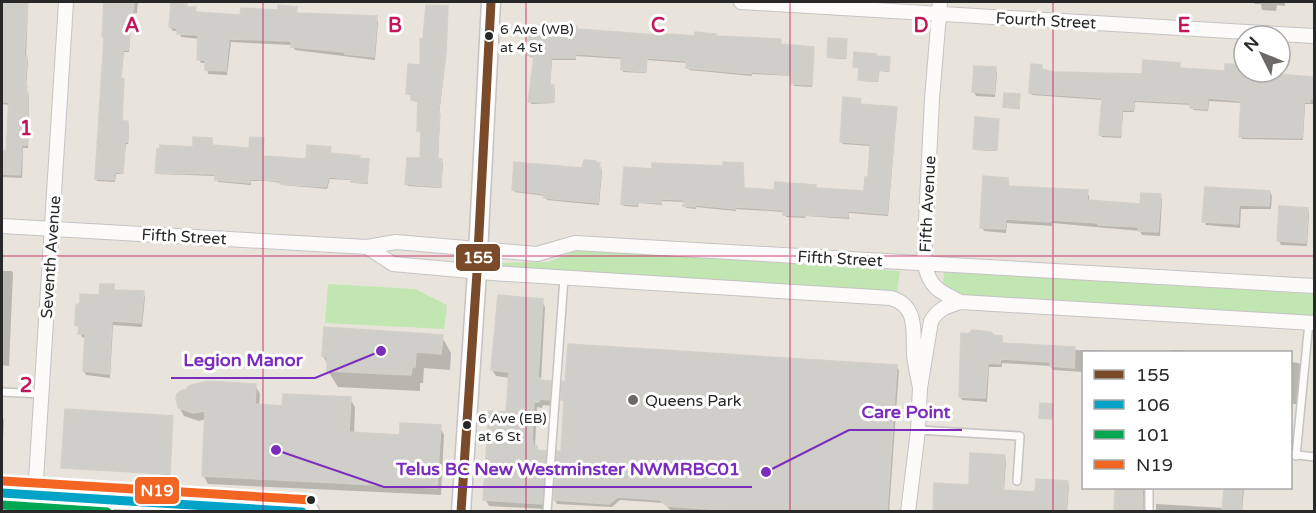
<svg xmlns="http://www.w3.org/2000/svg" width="1316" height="513" viewBox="0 0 1316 513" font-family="'Varela Round',sans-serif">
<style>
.green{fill:#c1e6b2}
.shadow{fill:#0003}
.building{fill:#d0cec8;stroke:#d2d0c9;stroke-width:1.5}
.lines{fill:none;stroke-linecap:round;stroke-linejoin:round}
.lane-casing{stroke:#c5c3c3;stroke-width:10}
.street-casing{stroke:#c5c3c3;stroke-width:16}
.secondary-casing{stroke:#c5c3c3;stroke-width:21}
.lane{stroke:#fcfbfa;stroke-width:7}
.street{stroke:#fcfbfa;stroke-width:14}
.secondary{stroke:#fcfbfa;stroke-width:18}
.bus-1-casing{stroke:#fff;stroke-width:14}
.bus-2-casing{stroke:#fff;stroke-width:14}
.bus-3-casing{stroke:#fff;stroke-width:14}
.bus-4-casing{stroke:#fff;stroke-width:14}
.bus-1{stroke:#7a4b2a;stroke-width:9}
.bus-2{stroke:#02a3c6;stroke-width:9}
.bus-3{stroke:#00a651;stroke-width:9}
.bus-4{stroke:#f26522;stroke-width:9}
.grid{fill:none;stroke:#c2185b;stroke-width:1.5;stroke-opacity:0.55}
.bus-dot{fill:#282828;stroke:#fff;stroke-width:2}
.poi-dot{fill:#6b6a67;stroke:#fff;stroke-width:2}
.labels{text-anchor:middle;stroke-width:6;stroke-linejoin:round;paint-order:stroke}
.bus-label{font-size:14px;fill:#282828;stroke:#fff;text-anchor:start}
.street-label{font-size:16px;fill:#282828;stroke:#fff}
.poi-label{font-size:16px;fill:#282828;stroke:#fff;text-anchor:start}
.grid-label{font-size:20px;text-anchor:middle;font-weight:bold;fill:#c2185b;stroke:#fff;stroke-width:6;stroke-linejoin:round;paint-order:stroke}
.leader{fill:none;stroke:#7b2cbf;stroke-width:2}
.callout-dot{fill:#7b2cbf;stroke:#fff;stroke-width:2}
.callout-label{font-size:18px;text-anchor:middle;font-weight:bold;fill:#7b2cbf;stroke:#fff;stroke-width:6;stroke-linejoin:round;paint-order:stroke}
.line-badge{stroke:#fff;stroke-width:2}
.badge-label{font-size:16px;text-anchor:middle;font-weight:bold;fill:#fff}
</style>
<rect width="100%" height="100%" fill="#e8e4dc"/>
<path class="green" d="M578 250H589L900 271 897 292 501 268V263L548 262Z
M944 272 1314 294V319L961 297 943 288Z
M328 284 415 289 447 305 444 329 325 323Z"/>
<path class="shadow" d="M2 2H28L26 57 28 61 26 88 29 97V127L28 148H23L22 178 2 177V152H7L10 105 2 104Z
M104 2H138L137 13H134L133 22 131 21 129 52H124L121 80 124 82 122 123H127L129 125 128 144H126L123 174H116L115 182 97 181 96 178 105 40 103 37Z
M1254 2H1285V6L1277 5 1276 11 1262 10 1261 4H1255Z
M187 8 195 9 198 14 242 17 296 8 298 14 376 18 378 22 375 60 295 50 292 45 231 42 227 75 208 74 206 63H201L199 59 200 39 181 37 179 31H173L170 27Z
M447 8 446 56 439 115 440 118 438 160 443 163 441 188 408 186 407 184 421 159 423 133 418 131 420 102 413 101 412 96 407 94Z
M578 30 658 37 780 40 781 46 813 48 812 87 794 86 793 76 752 74V76L689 70 688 63 647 60 646 73 623 72V59L576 56V60H552L550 86 555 89 554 103 531 104 535 58 530 57 529 55Z
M846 41V59L829 58 828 57Z
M875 55 889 59V72L879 71 878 82 861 81 860 69 855 67Z
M1179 64 1181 70 1226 73 1244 68V72H1276L1277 75 1314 78V104H1305L1303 140 1242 139 1240 136 1243 103 1209 101 1208 111 1193 110 1192 105 1135 102 1134 112H1123L1121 138 1102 137 1101 134 1103 100 1032 95 1030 92 1041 66 1043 71 1053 74 1143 76Z
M995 69 997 73 995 97 976 96 974 92Z
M1019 95 1020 109 1005 108 1004 107Z
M860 100 861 106 896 108 897 110 888 216 849 213V219L806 216 805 218 786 217 785 212 736 209V211L696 207V209L686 208 685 202 662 201V205L639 203 638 207 624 206 622 204 654 170 742 165 744 189 775 192 817 189 865 193 869 179 871 146 843 144 841 142Z
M998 120 997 151 975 150V149Z
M212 139 213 146 251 149 263 139V158L308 160 330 148 331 155 359 157 360 160H368V184L354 183 352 180 330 179 327 189 283 185 281 183 267 181H251V185L218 182 216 176 158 174 157 172Z
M596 162 602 171 599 205 547 200 546 196 515 192 514 190 583 170Z
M1007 179 1009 187 1087 192 1089 196V202L1141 205 1160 195 1162 199 1160 236 1142 235 1140 231 1052 223V226L1007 223 1006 233 984 231 982 227Z
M1206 188 1270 192 1272 196 1271 209H1241L1240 228 1206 225 1204 221Z
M1307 210 1309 213 1307 246 1281 245 1279 241Z
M2 271H12L13 273 9 366 2 365Z
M113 286 116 291 143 293 145 297 142 327 113 325 110 378 86 375 84 371 87 338 82 337 77 325 101 296Z
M542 301 545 307 541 382H550L554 389 552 406 543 405 542 408 537 407 535 446 539 452H545L549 459 545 509 489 506 485 499 508 414 510 378 496 376 492 370Z
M442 337 451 353 450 370 424 368 423 383H420V391L338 387 328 371V365L323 356Z
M993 337H1001L1003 345 1075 350 1146 352H1084V372L1053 370 1051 366 1002 363V367H989L987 402 962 400 960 396Z
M1172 350 1187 351 1188 352H1172Z
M1290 362 1299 363 1301 366 1297 404H1290Z
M896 366 899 370 889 512H694L670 510 664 503 620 500 612 507 557 504 555 500 562 453 565 404 562 400Z
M255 385 260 394 259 406 284 407 350 399 355 407 354 434 401 436 440 427 444 435 441 495 208 484 203 475 206 419 199 421 184 416 179 407Z
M2 416 4 420 3 441H2Z
M172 417 170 475 62 467Z
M1004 456 1006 460 1004 492 1037 494 1067 482 1069 486 1067 512H934L970 486Z
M1117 488H1144L1145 512H1115Z
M1225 488H1244L1242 512H1156V504L1224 508Z"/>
<path class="building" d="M2 2H28L24 56H27L25 86H27L26 92H28V123L27 145H22L20 175 2 174V150L6 151 9 102H2Z
M104 2H134L128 50H123L121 78 124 79 122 119 123 121H128V142H125L123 173 115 172 114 180 95 179 104 38 102 37Z
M171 3 187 4V7H196L195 12 240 15 241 8 278 10V5L297 7 296 13 377 16 374 57 345 54V52L291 47V41L229 39 226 71 205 70V60H197L198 35 177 34V28L169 27Z
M426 5 448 6 446 53 438 114H440L437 159H442L441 187 405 184 407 158H420L421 131H417L418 100H411V94H406L408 64 420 65V39H423Z
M558 25 577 26V29L657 35V33L695 36V32L716 34V36L781 39V44L814 47 812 85 791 84V75L751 72V74L686 68 687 61 647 58 646 72 621 70V57L576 54 575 58H551L550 85H554V102H528L534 56 527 55 529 28 558 30Z
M828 38 847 39 846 58 827 57Z
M854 52 876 54 875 56 890 57 889 71 879 70 878 81 858 80 859 68 853 67Z
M1143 60 1180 63V68L1225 71V64L1244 65V72H1276V74L1314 77V99H1310V102H1304L1302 138 1239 137 1241 101 1208 98 1207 109 1190 108V103L1134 100 1133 110H1122L1121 136 1099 135 1102 98 1029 93 1031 64 1042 65V69L1054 72 1142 74Z
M974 66 996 67 994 94 972 92Z
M1004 93 1020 94 1019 108 1003 107Z
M843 97 861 99 860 104 897 107 887 214 848 211V217L805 215V216L783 215 784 210 735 207V209L695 205V207L683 206 684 200 662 199 661 203 638 202V205L621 204 624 167 652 169V163L723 166V162L743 163 744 188 774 190 775 182 816 185V188L864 191 865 177H868L870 144 840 142Z
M975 117 999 119 997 150 973 149Z
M193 137 212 138V145L249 148 250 137 264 138 263 156 306 159 307 145 331 147 330 153 360 156 359 158 369 159 367 183 351 182V179L329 177 326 187 280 184V181L250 179V183L215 180V174L155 173 157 149H160V145L193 147Z
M584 160 596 161V163H600L599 168H601L598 203 544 198V194L512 190 514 162 582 168Z
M983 176 1008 178V186L1088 190 1087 200 1140 204 1141 193 1161 194 1158 232 1138 231V227L1098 225V223L1051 220V222L1006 219 1005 229 980 228Z
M1205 187 1270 191 1269 206 1239 205 1238 224 1202 222Z
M1279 206 1308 208 1306 243 1277 241Z
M100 284H114V290L144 291 141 323 112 321 109 374 83 371 85 334H78L79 326 75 325 76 305 80 303V294L99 295Z
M498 295 543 299 538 378H541L540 380 551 381 550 400 540 399 539 402H534L532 441H533V446H537V450L546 451 542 504 483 500 489 411 506 412 509 372 491 370Z
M324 327 443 335 441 354 416 352 415 367H412L411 375 327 371V357L322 356Z
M972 330 991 332 994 335 1002 336V343L1075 347 1074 368 1050 366V362L1001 359 1000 364 988 363 985 398 959 397 961 333 968 334Z
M568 344 897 365 887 512H747L667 506 660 500 618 497 609 504 554 500 557 451 561 452 564 401 561 400 562 381 565 382Z
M208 381 256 384 255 404 282 406 283 394 351 397 349 432 400 435V423L441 425 437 488 202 476 205 411 193 413 178 408 176 398 177 394 182 390H186L189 386Z
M1040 403 1053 404 1052 419 1039 418Z
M65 409 173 416 170 474 61 468Z
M970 453 1005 455 1003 490 1035 492 1036 479 1068 481 1066 512H933L934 483 969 485Z
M1115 488H1142L1143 512H1114Z
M1224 488H1242L1241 512H1222Z"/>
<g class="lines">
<g class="lane-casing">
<path id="lane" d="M2 392 41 394
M918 430 1020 436 1017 481
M1290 454 1314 457
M1296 456 1309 322
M1149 488V512
M547 512 564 278"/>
</g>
<g class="street-casing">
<path id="street" d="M741 2 1314 36
M940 2 932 99 924 262C929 287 939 292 961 302
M2 226 367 247 396 242 537 254 575 243 1314 286
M367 247 393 264 492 273 891 298C918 306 913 331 914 354 915 365 918 377 920 388
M34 512 66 2
M908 512 918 430 920 388 931 321C939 308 947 306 961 302L1314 323"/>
</g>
<g class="secondary-casing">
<path id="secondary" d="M2 493 310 512
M461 512 477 272 491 2"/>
</g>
<use href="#lane" class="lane"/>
<use href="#street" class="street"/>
<use href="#secondary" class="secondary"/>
<g class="bus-1-casing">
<path id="bus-1" d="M461 512 477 272 491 2"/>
</g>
<g class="bus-2-casing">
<path id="bus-2" d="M2 493 302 512"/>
</g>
<g class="bus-3-casing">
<path id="bus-3" d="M2 505 107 512"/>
</g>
<g class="bus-4-casing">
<path id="bus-4" d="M3 481 311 500"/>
</g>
<use href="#bus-1" class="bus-1"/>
<use href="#bus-2" class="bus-2"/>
<use href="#bus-3" class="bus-3"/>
<use href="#bus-4" class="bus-4"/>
</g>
<path class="grid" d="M263 2V512M526 2V512M790 2V512M1053 2V512M2 256H1314"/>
<g class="bus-dot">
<circle cx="489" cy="36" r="5"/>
<circle cx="467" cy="425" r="5"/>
<circle cx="311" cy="500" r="5"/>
</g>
<circle class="poi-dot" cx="633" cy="400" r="6"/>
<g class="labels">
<g class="bus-label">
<text x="500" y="34">6 Ave (WB)<tspan x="500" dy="18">at 4 St</tspan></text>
<text x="478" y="423">6 Ave (EB)<tspan x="478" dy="18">at 6 St</tspan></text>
</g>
<g class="street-label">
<text transform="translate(1046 20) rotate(3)" y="6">Fourth Street</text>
<text transform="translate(927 204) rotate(-87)" y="6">Fifth Avenue</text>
<text transform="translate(184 236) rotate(3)" y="6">Fifth Street</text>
<text transform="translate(50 257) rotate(-86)" y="6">Seventh Avenue</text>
<text transform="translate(840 258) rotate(3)" y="6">Fifth Street</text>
</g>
<g class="poi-label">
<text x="645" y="406">Queens Park</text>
</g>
</g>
<g class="grid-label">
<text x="132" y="32">A</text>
<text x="395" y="32">B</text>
<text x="658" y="32">C</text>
<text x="921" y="32">D</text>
<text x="1184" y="32">E</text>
<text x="26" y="135">1</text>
<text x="26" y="392">2</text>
</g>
<path class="leader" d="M381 351L315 378H171M766 472L849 430H962M276 450L384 487H752"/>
<g class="callout-dot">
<circle cx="381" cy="351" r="6"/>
<circle cx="766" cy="472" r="6"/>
<circle cx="276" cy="450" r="6"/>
</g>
<g class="callout-label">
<text x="243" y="366">Legion Manor</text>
<text x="906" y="418">Care Point</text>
<text x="568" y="475">Telus BC New Westminster NWMRBC01</text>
</g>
<g class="line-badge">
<rect x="455" y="243" width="46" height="29" rx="6" fill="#7a4b2a"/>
<rect x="134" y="476" width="46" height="29" rx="6" fill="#f26522"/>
</g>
<g class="badge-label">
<text x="478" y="263">155</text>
<text x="157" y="496">N19</text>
</g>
<rect width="1316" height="513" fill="none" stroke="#282828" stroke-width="6"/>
<rect x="1082" y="351" width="210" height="138" fill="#ffffff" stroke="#a9a9a9" stroke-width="1.5"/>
<rect x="1094" y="370" width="30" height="9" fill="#7a4b2a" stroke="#a9a9a9" stroke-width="1.5"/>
<text x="1136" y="381" font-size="18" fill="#282828">155</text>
<rect x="1094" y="400" width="30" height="9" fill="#02a3c6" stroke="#a9a9a9" stroke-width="1.5"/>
<text x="1136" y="411" font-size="18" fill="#282828">106</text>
<rect x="1094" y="430" width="30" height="9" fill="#00a651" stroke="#a9a9a9" stroke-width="1.5"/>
<text x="1136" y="441" font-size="18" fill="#282828">101</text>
<rect x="1094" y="460" width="30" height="9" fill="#f26522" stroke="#a9a9a9" stroke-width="1.5"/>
<text x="1136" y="471" font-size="18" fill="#282828">N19</text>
<g transform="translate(1262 54) rotate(313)"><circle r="28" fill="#ffffff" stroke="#a9a9a9" stroke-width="1.5"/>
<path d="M0-4.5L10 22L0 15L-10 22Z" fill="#6b6a67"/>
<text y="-9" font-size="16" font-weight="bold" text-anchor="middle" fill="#282828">N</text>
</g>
</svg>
